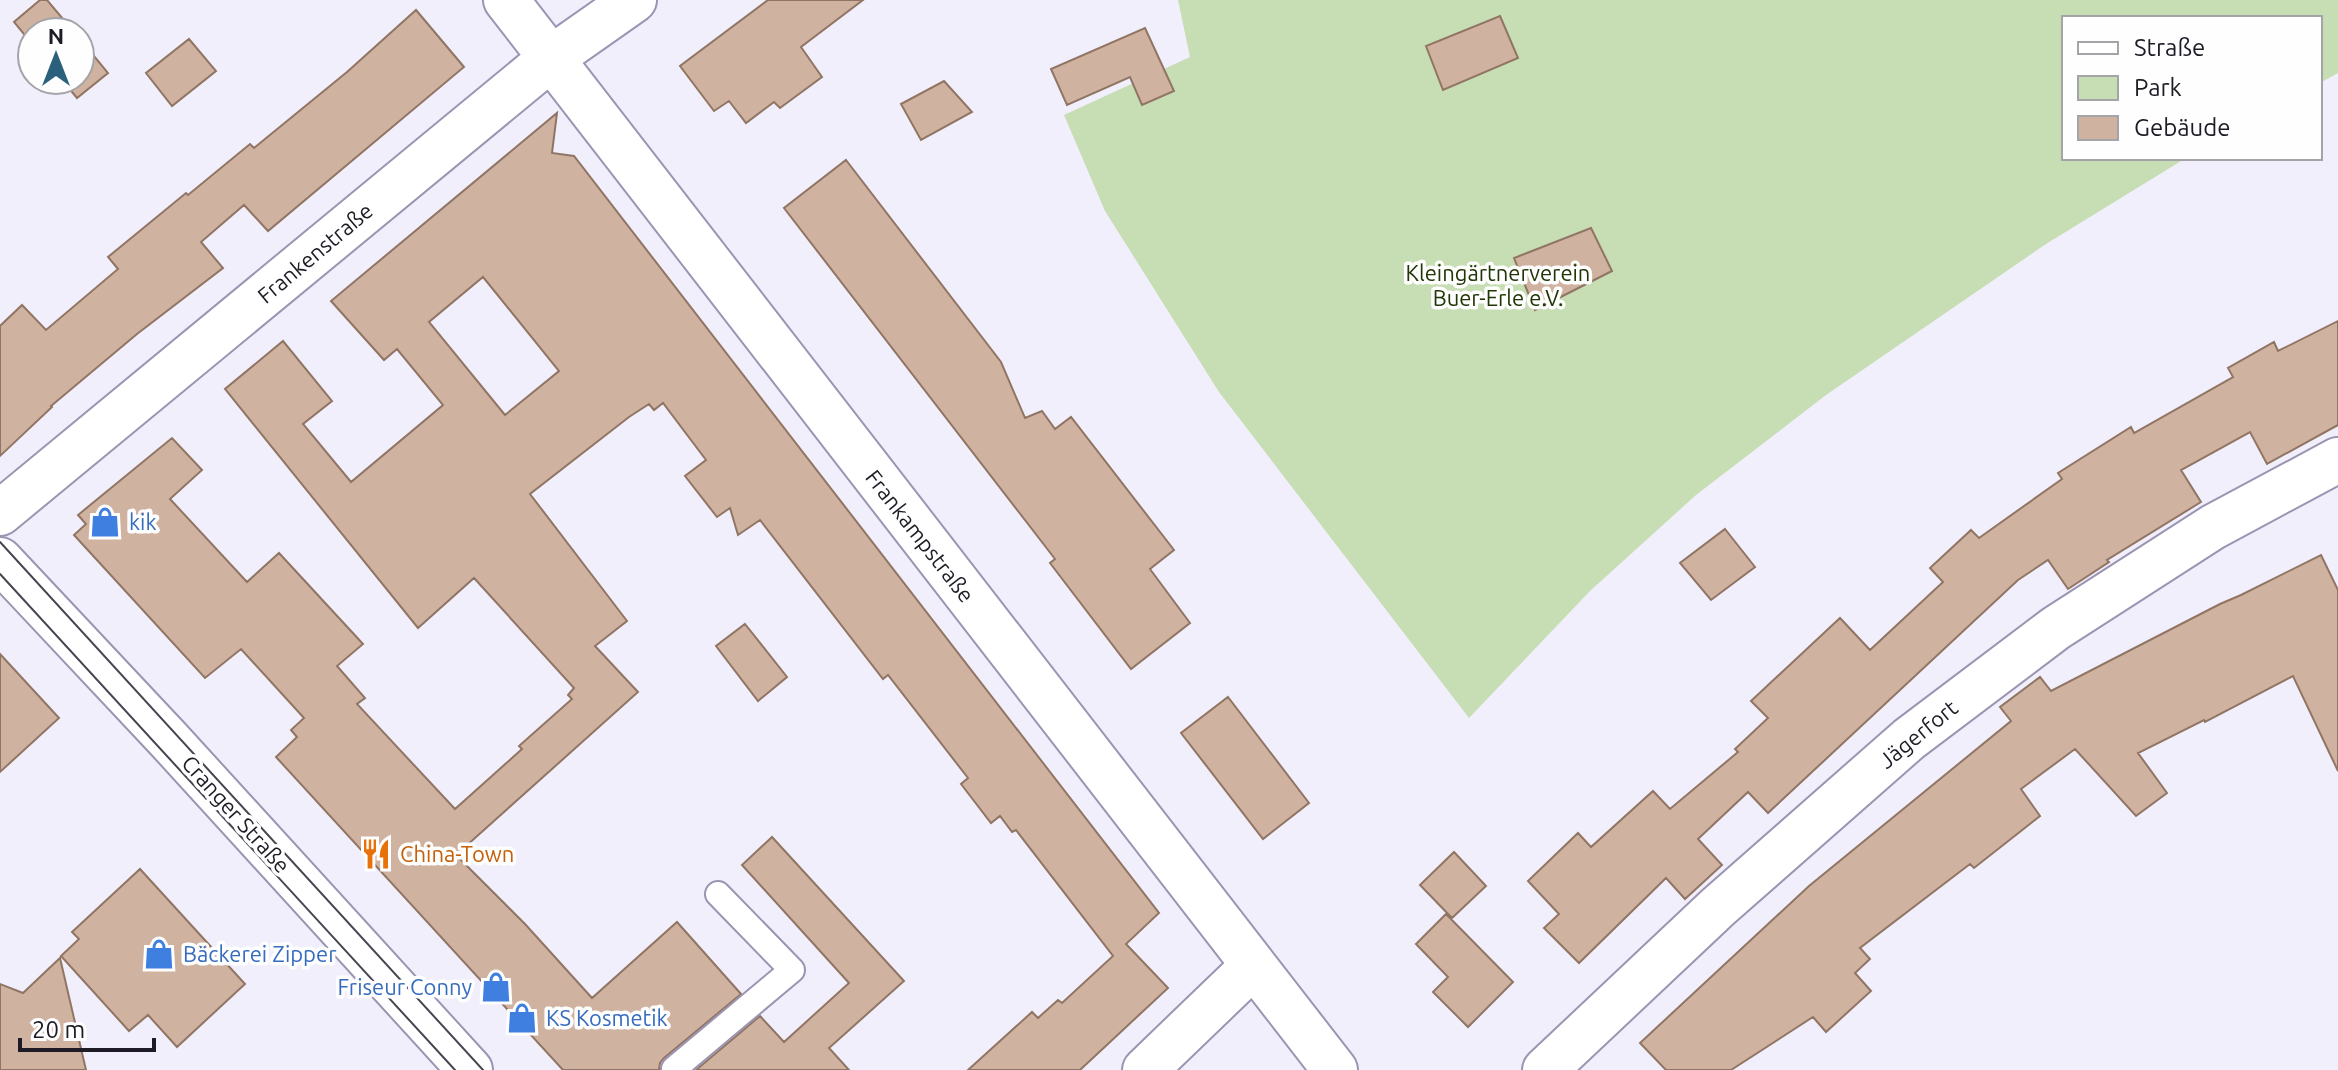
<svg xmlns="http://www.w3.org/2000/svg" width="2338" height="1070" viewBox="0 0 2338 1070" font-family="Ubuntu,sans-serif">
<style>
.green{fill:#c7ddb3}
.building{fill:#d0b2a0;stroke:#917564;stroke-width:2;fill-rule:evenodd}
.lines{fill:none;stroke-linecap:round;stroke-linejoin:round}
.service-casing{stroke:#9b94b2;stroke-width:28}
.minor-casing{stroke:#9b94b2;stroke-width:48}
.secondary-casing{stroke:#9b94b2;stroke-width:48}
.service{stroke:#fff;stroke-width:24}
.minor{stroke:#fff;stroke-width:44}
.secondary{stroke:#fff;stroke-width:44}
.tram{stroke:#484551;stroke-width:2}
.labels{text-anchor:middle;stroke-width:7;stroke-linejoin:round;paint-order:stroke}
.street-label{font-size:22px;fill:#1e1b26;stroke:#fefefe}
.park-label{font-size:22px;fill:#213605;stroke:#fefefe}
.shop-label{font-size:22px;fill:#366cbe;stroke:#fefefe;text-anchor:start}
.food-label{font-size:22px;fill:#c56008;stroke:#fefefe;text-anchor:start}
</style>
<rect width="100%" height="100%" fill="#f1effc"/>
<path class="green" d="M1178 0H2338V73L2320 83V18H2064V158H2186L2046 244 1826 395 1696 495 1590 591 1469 718 1219 392 1105 211 1064 115 1190 57Z"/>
<path class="building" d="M40 0H47L74 32H32V44L14 22Z
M768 0H863L801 47 822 77 780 108 774 102 746 123 729 101 714 111 680 66Z
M416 10 464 67 268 231 244 205 201 242 223 268 137 334 51 406 52 407 0 456V326L22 305 46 330 118 269 108 257 186 193 188 195 250 144 254 148 347 72Z
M1500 16 1518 58 1443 90 1426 46Z
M1145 28 1174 91 1142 105 1130 77 1067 105 1051 69Z
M80 39 108 73 77 98 62 80H80Z
M189 39 216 71 172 106 146 73Z
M944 81 972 112 921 140 901 104Z
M557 113 552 153 574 156 1159 913 1126 944 1168 988 1080 1070H968L1032 1012 1038 1018 1058 1000 1062 1003 1113 956 1016 830 1012 832 1000 816 991 823 961 784 968 778 888 675 883 679 760 520 738 535 730 508 717 517 685 476 706 460 663 403 654 410 649 404 629 417 530 494 627 621 595 646 638 692 456 855 525 924 592 998 677 922 741 994 664 1058 660 1063 659 1070H563L276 757 297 737 291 730 304 718 241 649 205 678 74 535 86 524 78 515 172 438 202 470 170 499 247 582 279 553 363 644 337 666 365 698 357 704 455 809 522 749 519 746 572 699 568 695 574 688 474 578 418 628 225 389 283 341 332 401 303 424 351 482 443 405 397 349 384 360 331 301ZM483 277 559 371 505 415 429 322Z
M846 160 1001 362 1025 418 1042 411 1055 429 1071 417 1174 550 1150 569 1190 623 1131 669 1050 563 1055 559 784 208Z
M1591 228 1612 271 1535 310 1514 258Z
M2338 321V425L2267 464 2250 432 2181 470 2201 502 2107 560 2109 562 2068 589 2048 560 2018 580 1768 813 1748 792 1698 839 1722 865 1685 899 1666 878 1579 963 1544 928 1559 914 1528 881 1578 833 1591 847 1653 791 1670 809 1738 752 1735 749 1768 718 1751 701 1840 618 1870 650 1943 582 1930 568 1971 530 1979 538 2062 479 2058 473 2131 427 2134 433 2233 377 2228 368 2274 342 2278 351Z
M1725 529 1755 567 1711 600 1680 563Z
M2321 555 2338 590V771L2293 676 2205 722 2204 720 2138 753 2167 793 2136 816 2075 749 2021 789 2040 816 1974 868 1970 864 1860 948 1870 959 1855 973 1871 991 1826 1032 1813 1017 1731 1070H1666L1640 1043 1809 886 2011 721 2000 707 2040 677 2051 691 2220 604 2241 595Z
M745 624 787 677 758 701 716 646Z
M0 654 59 718 0 772Z
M1228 697 1309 803 1263 839 1181 733Z
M772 837 904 981 829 1048 849 1070H696L760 1016 784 1042 849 983 742 865Z
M1454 852 1486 886 1452 918 1420 885Z
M140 869 245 984 177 1047 148 1015 129 1031 61 956 79 939 72 932Z
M1446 914 1513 982 1468 1027 1433 992 1448 977 1416 944Z
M60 958 86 1070H0V984L23 993Z"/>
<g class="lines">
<g class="service-casing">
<path id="service" d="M674 1069 792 970 718 894"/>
</g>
<g class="minor-casing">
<path id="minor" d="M506 0 1335 1070
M0 513 550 59 634 0
M1145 1070 1253 966
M1545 1070 1718 907 1909 739 2056 628 2213 527 2338 460"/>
</g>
<g class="secondary-casing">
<path id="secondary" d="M0 560 169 740 470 1070"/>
</g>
<use href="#service" class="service"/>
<use href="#minor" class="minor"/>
<use href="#secondary" class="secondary"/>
<path class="tram" d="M0 542 483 1070
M0 574 455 1070"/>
</g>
<defs>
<g id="shop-bare" transform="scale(2.4)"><path d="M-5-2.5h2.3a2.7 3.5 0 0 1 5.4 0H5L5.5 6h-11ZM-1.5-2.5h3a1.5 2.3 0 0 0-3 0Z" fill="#3f7fe0" stroke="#fefefe" stroke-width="2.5" paint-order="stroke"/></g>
<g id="restaurant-bare" transform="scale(2.4)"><path d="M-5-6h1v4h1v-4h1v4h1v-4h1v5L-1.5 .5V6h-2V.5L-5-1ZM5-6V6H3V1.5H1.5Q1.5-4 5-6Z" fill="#e8710a" stroke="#fefefe" stroke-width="2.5" paint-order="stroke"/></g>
</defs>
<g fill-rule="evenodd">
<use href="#shop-bare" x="105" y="522"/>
<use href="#restaurant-bare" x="376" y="854"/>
<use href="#shop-bare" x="159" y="954"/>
<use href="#shop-bare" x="496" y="987"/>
<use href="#shop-bare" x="522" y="1018"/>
</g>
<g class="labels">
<g class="street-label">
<text transform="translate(315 253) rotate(-40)" y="8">Frankenstraße</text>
<text transform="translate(920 536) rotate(52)" y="8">Frankampstraße</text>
<text transform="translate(1918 734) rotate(-39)" y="8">Jägerfort</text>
<text transform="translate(236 814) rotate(48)" y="8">Cranger Straße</text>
</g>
<g class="park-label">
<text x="1498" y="281">Kleingärtnerverein<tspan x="1498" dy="25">Buer-Erle e.V.</tspan></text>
</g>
<g class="shop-label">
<text x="129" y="530">kik</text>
<text x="183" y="962">Bäckerei Zipper</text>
<text x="472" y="995" text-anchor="end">Friseur Conny</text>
<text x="546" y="1026">KS Kosmetik</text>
</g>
<g class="food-label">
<text x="400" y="862">China-Town</text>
</g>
</g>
<rect x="2062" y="16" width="260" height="144" fill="#fefefe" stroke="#a4a3a8" stroke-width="2"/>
<rect x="2078" y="42" width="40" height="12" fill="#ffffff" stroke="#a4a3a8" stroke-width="2"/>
<text x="2134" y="56" font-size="24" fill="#1e1b26">Straße</text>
<rect x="2078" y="76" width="40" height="24" fill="#c7ddb3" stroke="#a4a3a8" stroke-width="2"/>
<text x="2134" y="96" font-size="24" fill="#1e1b26">Park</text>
<rect x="2078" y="116" width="40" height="24" fill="#d0b2a0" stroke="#a4a3a8" stroke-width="2"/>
<text x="2134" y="136" font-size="24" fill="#1e1b26">Gebäude</text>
<g transform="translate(56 56)"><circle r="38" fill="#fefefe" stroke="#a4a3a8" stroke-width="2"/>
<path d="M0-6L14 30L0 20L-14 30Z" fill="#2b607c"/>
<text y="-12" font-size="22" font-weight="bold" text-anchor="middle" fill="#1e1b26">N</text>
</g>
<path d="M20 1038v12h134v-12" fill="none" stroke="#1e1b26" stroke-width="4"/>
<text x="32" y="1038" font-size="24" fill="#1e1b26" stroke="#fefefe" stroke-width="6" paint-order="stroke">20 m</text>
</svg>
